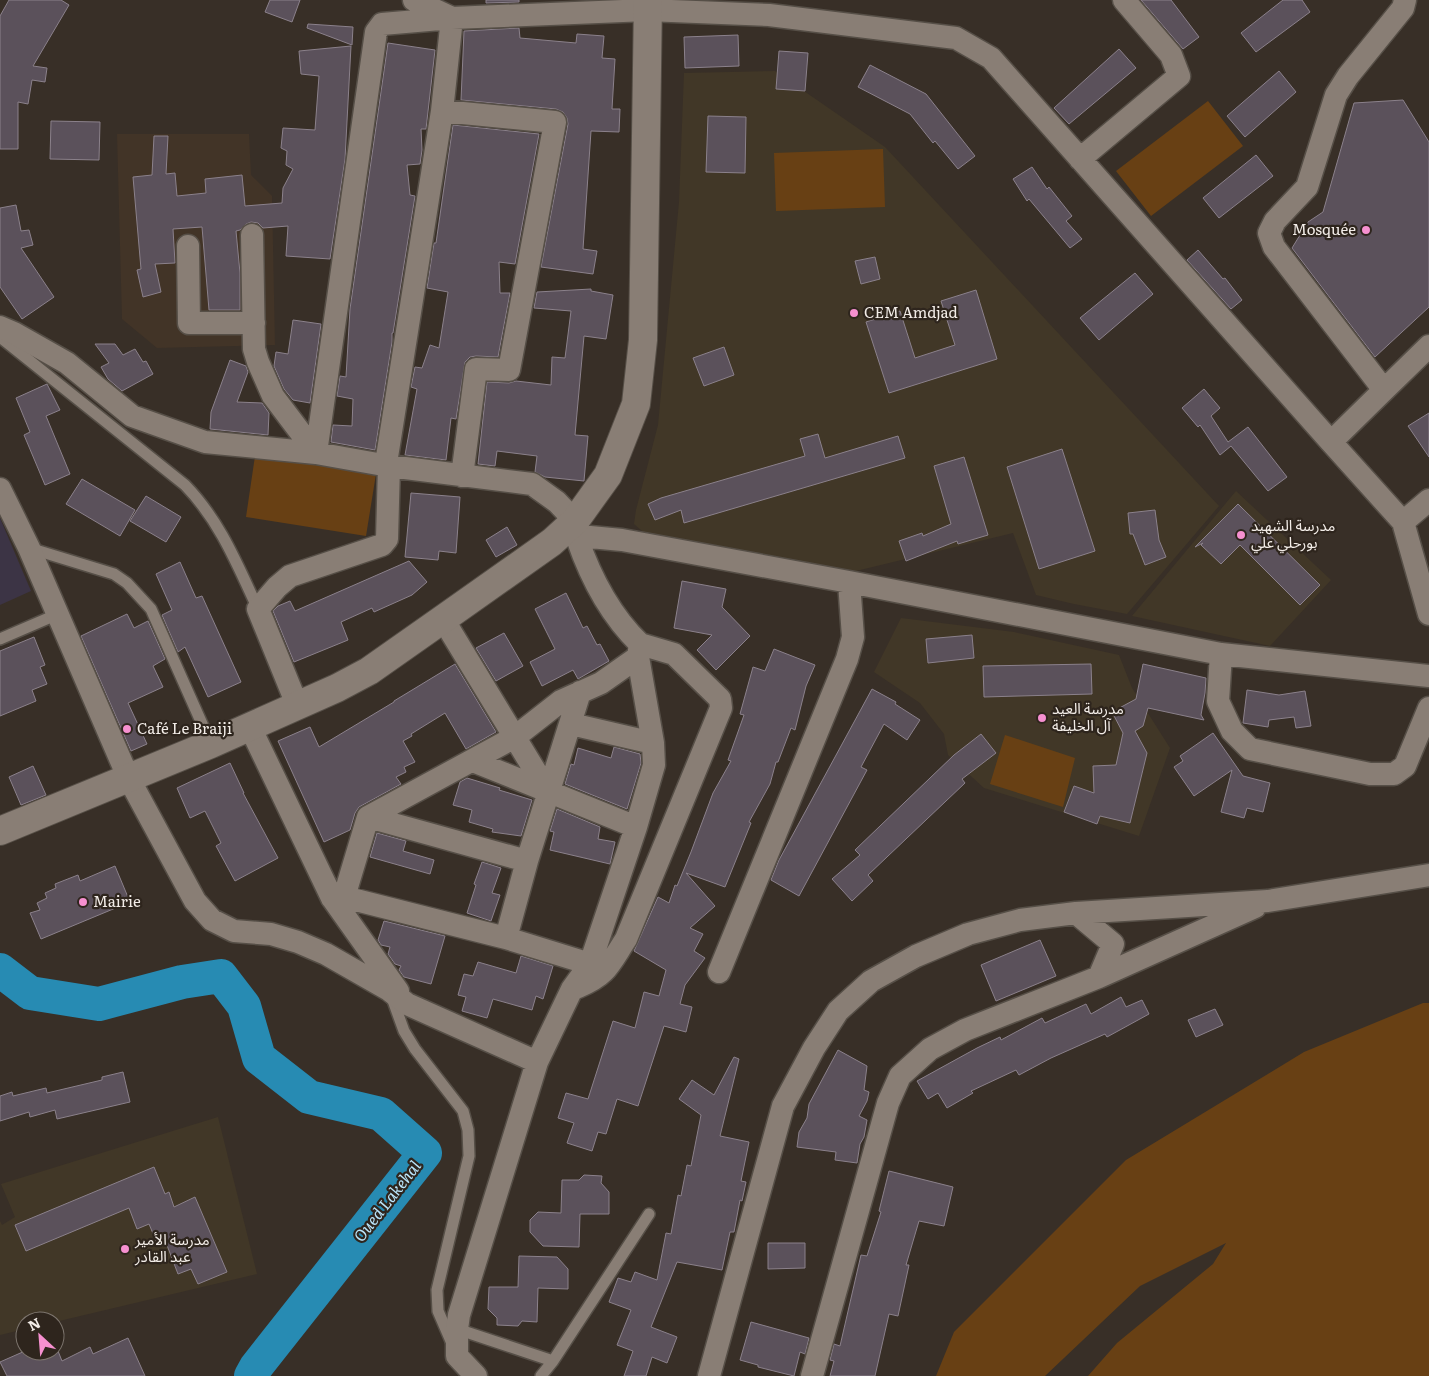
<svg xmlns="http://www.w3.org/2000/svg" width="1429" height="1376" viewBox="0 0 1429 1376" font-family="Literata,'Noto Sans Arabic',serif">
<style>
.built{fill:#423427}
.industrial{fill:#3c3445}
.education{fill:#413727}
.green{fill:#684014}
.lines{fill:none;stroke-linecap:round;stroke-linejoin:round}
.river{stroke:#278bb3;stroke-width:34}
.building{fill:#5b515b;stroke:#8b818b}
.service-casing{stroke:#564f47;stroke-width:14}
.minor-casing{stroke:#564f47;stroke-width:25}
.secondary-casing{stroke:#564f47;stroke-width:30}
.service{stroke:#897e75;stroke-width:11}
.minor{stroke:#897e75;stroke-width:22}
.secondary{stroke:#897e75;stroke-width:28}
.poi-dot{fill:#f690d0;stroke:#2e251d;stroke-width:2}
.labels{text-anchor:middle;stroke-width:4.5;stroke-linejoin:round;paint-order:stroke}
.poi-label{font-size:15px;fill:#f3ede8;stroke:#2e251d;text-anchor:start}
.water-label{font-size:16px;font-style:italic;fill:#bbe7fd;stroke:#2e251d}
</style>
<rect width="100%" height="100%" fill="#382f27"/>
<path class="built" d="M117 134H249L251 175 272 196 275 345 157 348 122 319Z"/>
<path class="industrial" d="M0 518 31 591 0 605Z"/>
<path class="education" d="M775 71 885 147 1219 506 1127 614 1074 604 1036 595 1013 533 856 571 650 538 634 524 636 510 658 425 679 202 684 73Z
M1236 491 1331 580 1270 646 1132 616Z
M901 618 1014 632 1119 655 1132 688 1170 748 1139 836 984 788 948 755 944 734 920 703 874 672Z
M218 1117 257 1274 55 1322 25 1321V1329L0 1335V1221L2 1225 15 1217 1 1184Z"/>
<path class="green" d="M1208 101 1243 146 1151 216 1116 171Z
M883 149 885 207 776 211 774 153Z
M255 456 376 474 366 536 246 517Z
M1005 735 1075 758 1063 807 990 784Z
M1423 1003H1429V1376H1088L1117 1343 1213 1264 1226 1243 1140 1286 1045 1376H936L954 1332 1126 1160 1304 1052Z"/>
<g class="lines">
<path class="river" d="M0 970 30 993 99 1004 182 982 221 976 244 1006 259 1058 309 1097 381 1114 425 1153 256 1367 251 1376"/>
</g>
<path class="building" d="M9 0H61L69 5 33 66 47 68 45 82 32 80 28 104 18 102V149H0V16Z
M270 0H300L292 22 265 12Z
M486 0H519V2L486 3Z
M1141 0H1171L1199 37 1183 49Z
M1283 0H1302L1310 12 1256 52 1241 33Z
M308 24 353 27 352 45 307 28Z
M519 28 520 38 576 43 577 34 604 36 602 58 615 59 612 109H620L619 132 591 131 583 249 597 251 593 274 541 267 568 124 567 118 563 112 556 109 461 100 464 31Z
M738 35 739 66 685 68 684 37Z
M388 43 435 50 426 129H421L422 150 420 164 407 165 410 195 415 196 393 333H392V342L375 450 331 442 333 425 352 426 353 399 337 396 340 376 346 377 350 309Z
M351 46 345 159 330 259 286 256 288 226 263 228 258 223 251 222 246 224 240 230 236 231 240 273V310H209L202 227 173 229 175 263 155 264 161 292 143 297 137 270 141 269 133 177 152 175 154 136H168L166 174 175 173 177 196 206 193 205 179 242 175 245 206 282 203 283 188 293 169 286 165 287 151 281 148 283 128 315 130 319 76 301 74 299 51Z
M1119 49 1136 68 1069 124 1054 108Z
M779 51 808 53 805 91 776 89Z
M870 65 926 94 975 156 958 169 935 141 933 143 910 114 858 87Z
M1279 71 1296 92 1245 137 1227 116Z
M1403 100 1429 142V307L1375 357 1292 248 1308 222 1323 212 1354 103Z
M708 116 746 117 745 173 706 172Z
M51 121 100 122 99 160 50 159Z
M453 125 539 134 515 264 499 262 500 293H510L498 357 476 356 470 357 465 362 456 419 451 418 446 460 405 455 417 389 411 387 415 367 422 368 430 345 439 348 448 292 427 288 434 243H436Z
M1256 155 1273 176 1219 218 1203 198Z
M1032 167 1047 189 1049 187 1072 216 1066 221 1082 239 1070 248 1029 199 1027 201 1013 179Z
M16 205 21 231 29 230 33 245 21 248 54 297 22 319 0 287V208Z
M1198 250 1223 279 1225 278 1242 300 1231 309 1187 260Z
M875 257 880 279 861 284 855 261Z
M1135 273 1153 294 1099 340 1080 318Z
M591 289V291L613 295 606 339 584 336 575 435 588 436 584 481 545 477 535 472 537 456 497 451 495 466 478 464 487 382 509 383 516 381 551 385 552 357 565 358 571 311 534 308 537 292Z
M976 290 997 359 889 393 866 322 900 311 915 358 955 345 941 301Z
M293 320 321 324 310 403 293 400 284 389 274 366 276 352 288 354Z
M95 344H115L123 355 135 349 143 362 146 361 153 374 122 391 108 379 101 367 109 363Z
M724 347 734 375 704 386 693 358Z
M230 360 246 366 248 372 237 402 262 403 269 413 268 435 210 429 211 412Z
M47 384 60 410 46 416 70 474 45 485 24 435 30 432 16 398Z
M1204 389 1220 408 1211 416 1228 442 1248 427 1287 477 1268 491 1231 446 1220 455 1200 425 1198 427 1182 408Z
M1429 413V457L1408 426Z
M818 434 825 458 898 436 905 458 684 523 681 510 655 520 648 504 661 498 805 456 800 439Z
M1062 449 1095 551 1039 569 1007 467Z
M964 457 988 535 958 544 957 541 906 561 899 541 922 533 923 536 951 524 934 466Z
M82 479 135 510 120 536 66 504Z
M411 493 460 497 456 553 439 551 438 560 405 557Z
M146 496 181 517 166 542 130 521Z
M1238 504 1320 585 1300 605 1240 545 1221 564 1201 545 1203 543 1195 547Z
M1155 510 1159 540 1166 557 1145 565 1133 534H1130L1128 513Z
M507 527 517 545 496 557 486 540Z
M409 561 427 582 412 595 374 612 372 608 341 622 348 640 294 662 273 611 278 606 290 601 295 611Z
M180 562 196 598 202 596 241 682 208 697 185 647 178 652 162 615 172 610 156 574Z
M682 581 726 589 722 607 750 636 716 670 697 650 712 635 674 628Z
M566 593 583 628 587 626 597 645 600 644 609 661 578 679 573 670 542 686 530 662 555 649 535 609Z
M127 614 134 628 148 621 165 659 153 666 163 687 128 703 147 744 131 751 81 636Z
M504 633 523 666 496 681 476 648Z
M972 635 974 658 928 663 926 639Z
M34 637 45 665 40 667 47 684 32 690 36 701 0 716V651Z
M774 649 815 665 806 686 795 730 791 728 778 762H776L770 784 749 822 751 823 725 887 686 873 715 906 690 928 703 934 694 951 705 958 685 985 680 1004 692 1007 686 1032 664 1026 638 1106 617 1099 606 1134 598 1132 592 1151 567 1143 574 1123 558 1118 566 1093 588 1099 613 1021 635 1028 644 992 659 996 666 970 634 951 658 897 669 903 675 885 677 886 691 852 713 793 731 761 728 760 744 715 740 714 753 667 765 671Z
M455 664 496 732 466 749 445 713 411 734 412 736 403 741 415 762 404 767 406 772 396 777 401 784 359 807 355 813 350 830 324 842 278 741 310 727 319 747 394 702V701Z
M1091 664 1092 694 984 697 983 666Z
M1143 664 1206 678 1205 693 1201 715 1204 720 1148 708 1143 726 1135 731 1147 753 1130 823 1100 816 1097 824 1064 812 1074 786 1094 793 1093 766 1116 765 1123 733 1112 712 1136 699Z
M872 689 896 702 895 704 920 720 907 740 884 724 861 767 867 770 799 896 771 880 779 860Z
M1247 690 1279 695 1305 691 1311 726 1296 728 1294 717 1269 720 1268 727 1243 723Z
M1213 733 1243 776 1270 783 1263 812 1247 808 1244 818 1221 812 1232 770 1194 796 1174 767 1183 761 1180 756Z
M981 734 996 753 962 779 965 783 868 875 873 881 852 901 832 879 860 855 855 850 954 755Z
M614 747 640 754 641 763 627 809 565 784 571 764 574 765 578 748 611 758Z
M230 763 244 793H243L278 858 235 881 216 846 221 843 205 811 190 818 177 788Z
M33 766 46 795 21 805 9 777Z
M467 778 500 788 499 790 532 800 521 836 492 832 493 829 469 822 472 810 453 805 460 782Z
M557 809 600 827 598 839 615 842 610 864 550 850 554 832 550 831Z
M377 833 406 841 403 851 434 860 430 874 370 857Z
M482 862 501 868 492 893 500 895 491 921 467 913 476 885 474 884Z
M115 866 130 902 41 939 30 913 40 910 37 903 47 898 45 893 56 888 55 884 78 875 80 881Z
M384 921 445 936 431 984 404 977 399 970 401 966 395 964 388 954 390 947 381 945 378 940Z
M1040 940 1056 976 996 1001 981 965Z
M521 956 553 966 543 999 536 996 532 1010 493 999 487 1018 462 1011 466 997 458 995 464 974 473 976 478 962 516 973Z
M1121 997 1126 1007 1142 1000 1149 1014 1107 1037 1105 1034 1051 1058 1019 1075 1016 1070 971 1091 973 1093 947 1108 938 1093 928 1099 917 1081 977 1048 1000 1037 1001 1040 1042 1018 1045 1023 1086 1004 1091 1014Z
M1215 1009 1223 1025 1196 1037 1188 1020Z
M838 1050 867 1066 864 1090 869 1092 867 1101 859 1116 867 1120 864 1137 860 1144 857 1163 835 1160 836 1152 797 1147 799 1132 807 1118 809 1104Z
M734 1057 739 1059 720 1136 749 1142 741 1181 746 1182 742 1201 740 1200 734 1232H730L722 1270 677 1262 651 1327 677 1337 667 1363 652 1357 646 1376H624L633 1351 617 1345 631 1310 609 1302 618 1278 631 1282 635 1272 657 1280 666 1233 671 1234 678 1195 681 1196 687 1165 691 1166 701 1115 679 1099 692 1080 714 1095Z
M123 1072 130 1102 57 1119 55 1110 30 1117 29 1112 0 1121V1096L12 1092 13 1096 46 1088 47 1093 102 1080V1077Z
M154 1167 165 1194 169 1192 174 1207 195 1197 227 1272 198 1284 191 1269 178 1274 165 1240 157 1243 149 1224 137 1229 129 1208 26 1251 15 1225Z
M889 1171 953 1187 944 1226 919 1221 906 1265H909L898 1316 889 1314 875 1376H830L834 1361 830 1360 834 1344 840 1346 861 1255 867 1256 881 1212 879 1211Z
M584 1175 602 1176 601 1183 609 1192V1214H580L579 1247 543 1246 530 1232V1220L538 1212 561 1213 562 1180H579Z
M768 1243H805V1268L768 1269Z
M519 1256 557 1257 568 1269V1289L538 1288 537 1322 522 1321 518 1326 497 1325V1318L488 1309 489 1287H518Z
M751 1322 809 1338 805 1354 800 1352 794 1376 758 1367V1365L740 1360Z
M128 1338 145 1376H7L0 1362 25 1351H58L62 1361 90 1347 93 1354Z"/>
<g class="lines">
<g class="service-casing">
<path id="service" d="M0 337 185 485C220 521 237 564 258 609
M29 548 114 574 127 583 151 609 211 744
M0 639 58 614
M391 995 404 1031 415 1049 463 1111 468 1130 469 1156 437 1290 438 1311 451 1341
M457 1329 553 1361
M541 1376 553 1361 649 1214"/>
</g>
<g class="minor-casing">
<path id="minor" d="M442 111 555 122 509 370 476 369 462 476
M1080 159 1179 76 1171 55 1124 0
M252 235 254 349 258 362 273 396 316 453
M188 246 189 323H254
M0 327 14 333 67 363 132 416 205 442 316 453 389 466 532 484 557 502 575 521
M1384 390 1429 346
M1331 442 1403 522 1429 614
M316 453 376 32 382 24 452 18 647 10 769 15 956 38 991 58 1331 442 1384 390 1274 247 1269 233 1275 221 1307 187 1336 95 1348 76 1403 8 1405 0
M0 489 29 548 128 777 195 901 212 920 234 931 271 934 298 942 326 954 389 990 407 1004 537 1062
M1403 522 1429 500
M567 528 577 538 590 537 622 540 849 582 1221 654 1429 676
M443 619 548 792
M1221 654 1218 701 1232 731 1250 749 1370 774H1394L1405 766 1429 708
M298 707 258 609 277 587 290 576 382 545 387 539 389 466 387 457 442 111 452 18 414 0
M571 724 653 743
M250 727 332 898 398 991
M473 761 636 827
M368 817 527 861
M344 897 506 938 590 964
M332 898 344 897 368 817 515 737 561 701 601 683 638 657
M1076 913 1113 944 1099 977
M506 938 527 861 580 692
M719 972 847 659 853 637 849 582
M578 987C607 975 609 965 626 939L721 708 720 699 674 654 640 644
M476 1376 457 1356V1329L459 1315 537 1062 572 989 590 964 636 827 654 765 653 743 638 657 640 644C611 616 590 576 577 538
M709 1376 783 1106 814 1048 838 1011 871 981 916 956 968 934 1020 920 1076 913 1268 901 1429 875
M812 1376 888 1103 900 1076 930 1049 965 1030 1099 977 1255 907"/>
</g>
<g class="secondary-casing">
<path id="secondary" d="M0 831 211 744 337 688 369 671 443 619 552 542 575 521 608 475 636 404 643 340 648 0"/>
</g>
<use href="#service" class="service"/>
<use href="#minor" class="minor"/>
<use href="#secondary" class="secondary"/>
</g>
<g class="poi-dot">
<circle cx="1366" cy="230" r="5"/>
<circle cx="854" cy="313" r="5"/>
<circle cx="1241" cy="535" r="5"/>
<circle cx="1042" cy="718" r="5"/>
<circle cx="127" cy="729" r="5"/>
<circle cx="83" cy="902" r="5"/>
<circle cx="125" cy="1249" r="5"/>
</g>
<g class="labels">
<g class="poi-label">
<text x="1356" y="235" text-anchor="end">Mosquée</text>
<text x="864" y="318">CEM Amdjad</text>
<text x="1251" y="531">مدرسة الشهيد<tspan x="1251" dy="17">بورحلي علي</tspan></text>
<text x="1052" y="714">مدرسة العيد<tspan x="1052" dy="17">آل الخليفة</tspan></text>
<text x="137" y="734">Café Le Braiji</text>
<text x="93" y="907">Mairie</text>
<text x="135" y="1245">مدرسة الأمير<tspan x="135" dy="17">عبد القادر</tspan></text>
</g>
<g class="water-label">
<text transform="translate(387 1201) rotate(-52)" y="6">Oued Lakehal</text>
</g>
</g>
<g transform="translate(40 1336) rotate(334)"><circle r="24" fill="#2e251d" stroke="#7d756e"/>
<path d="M0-4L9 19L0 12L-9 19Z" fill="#f690d0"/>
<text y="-8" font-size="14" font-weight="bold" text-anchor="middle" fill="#f3ede8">N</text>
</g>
</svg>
